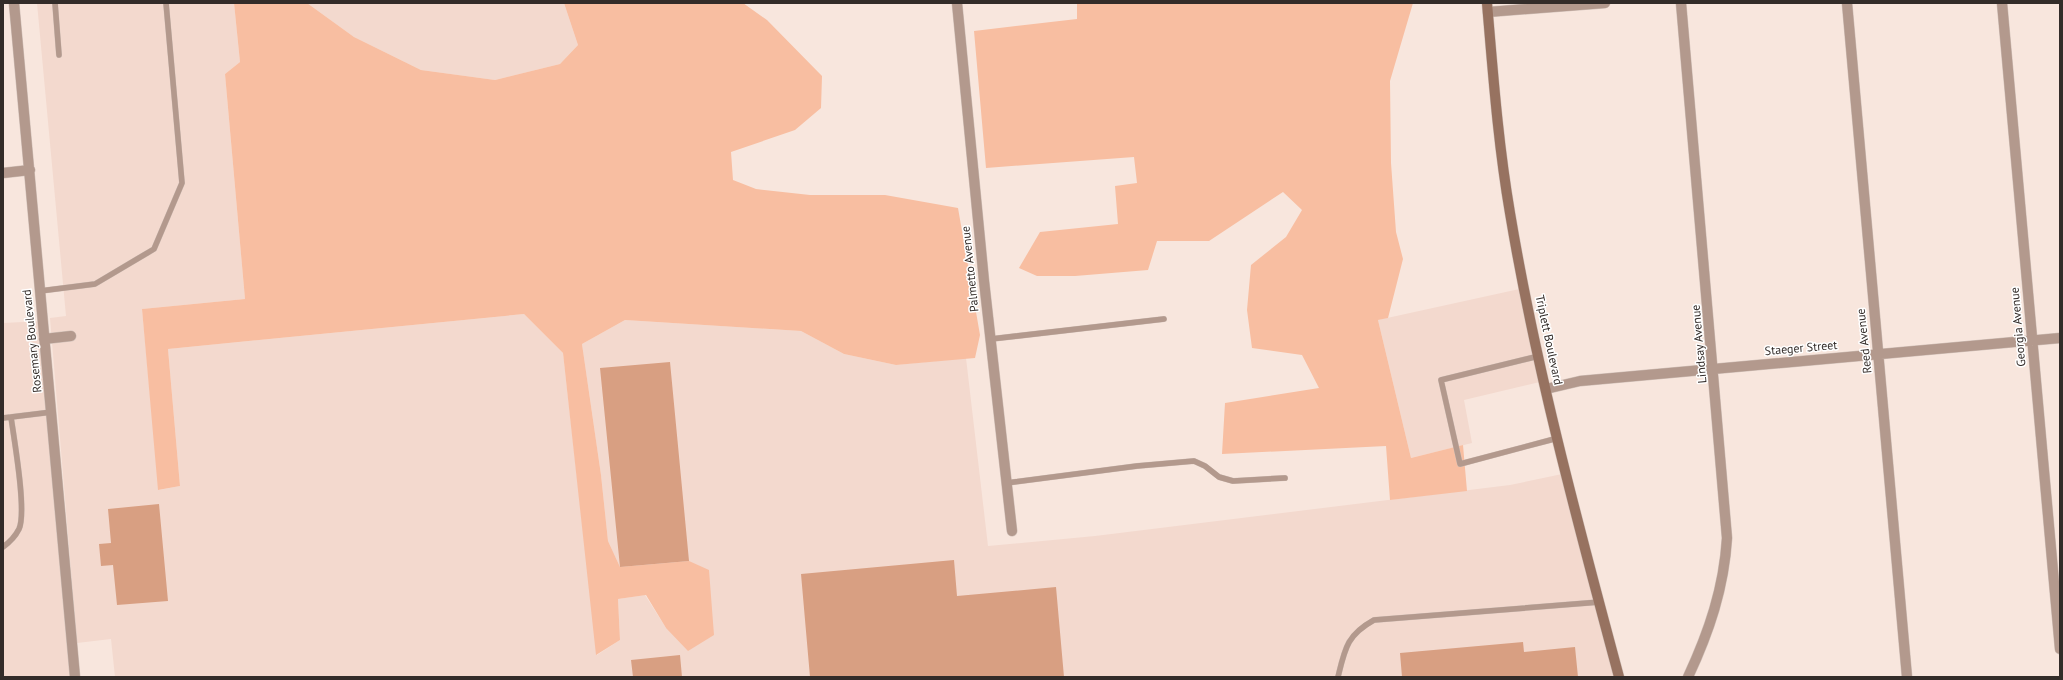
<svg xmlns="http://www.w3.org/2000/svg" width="2063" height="680" viewBox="0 0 2063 680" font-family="'PT Sans',sans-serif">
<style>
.built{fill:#f3d9ce}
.green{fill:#f8bea1}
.building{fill:#d89f82}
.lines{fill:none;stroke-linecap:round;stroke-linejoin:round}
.service-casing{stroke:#d1c1b9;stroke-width:6}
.minor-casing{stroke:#d1c1b9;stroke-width:11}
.secondary-casing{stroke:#d1c1b9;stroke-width:11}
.service{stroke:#b3998d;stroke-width:5.5}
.minor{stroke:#b3998d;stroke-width:10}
.secondary{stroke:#977260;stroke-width:10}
.labels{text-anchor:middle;stroke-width:3;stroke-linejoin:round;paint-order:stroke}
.street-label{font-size:12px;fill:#332c29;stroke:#fff}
</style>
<rect width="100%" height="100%" fill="#f8e6dd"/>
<path class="built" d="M37 3H234L240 62 225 74 245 299 142 309 159 490 180 486 168 349 524 314 563 353 597 655 620 640 618 599 645 595 666 628 689 561 620 567 608 541 601 475 582 344 625 320 801 331 844 354 896 365 966 358 988 546 1095 536 1510 485 1567 473 1619 677H115L111 639 77 643 50 318 66 316Z
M307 3H564L578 45 560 64 495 80 421 70 354 37Z
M1524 288 1544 381 1464 400 1472 443 1411 458 1378 320Z
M43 321 75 677H3V323Z"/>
<path class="green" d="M234 3H307L354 37 421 70 495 80 560 64 578 45 564 3H743L767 20 822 76 821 108 795 130 731 152 733 180 756 189 810 195H885L958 208 980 335 975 358 896 365 844 354 801 331 625 320 582 344 601 475 608 541 620 567 689 561 709 570 714 635 688 651 666 628 646 595 618 599 620 640 596 655 563 353 524 314 168 349 180 486 158 490 142 309 245 299 225 74 240 62Z
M1077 3H1413L1390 81 1391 163 1396 232 1403 259 1388 318 1378 320 1411 458 1463 445 1467 491 1390 500 1386 446 1222 454 1225 403 1319 388 1302 355 1252 348 1247 310 1251 265 1286 237 1302 210 1283 192 1209 241H1157L1148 270 1075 276H1037L1019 268 1040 232 1118 224 1115 186 1137 183 1134 157 986 168 974 31 1077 19Z"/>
<path class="building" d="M670 362 689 561 620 567 600 368Z
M159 504 168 601 117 605 113 565 101 566 99 544 111 543 108 509Z
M954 560 957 596 1056 587 1064 677H810L801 574Z
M1523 642 1524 652 1575 647 1578 677H1402L1400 653Z
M680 655 682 677H633L631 660Z"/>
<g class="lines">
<g class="service-casing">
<path id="service" d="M55 3 59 55
M40 291 95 284 154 249 182 183 166 3
M991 339 1164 319
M1539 356 1441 380 1460 464 1558 438
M3 418 52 412
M1006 483 1137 466 1194 461 1205 466 1219 477 1233 481 1285 478
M3 547C10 542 15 537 19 529 27 512 14 439 11 417
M1338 677C1345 648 1347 635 1374 620L1600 602"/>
</g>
<g class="minor-casing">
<path id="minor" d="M14 3 75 677
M957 3 984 281 1012 531
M1681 3 1727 538C1724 588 1709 632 1688 677
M1847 3 1907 677
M2002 3 2060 649
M1488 12 1605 3
M3 173 30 170
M44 339 71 336
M1546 389 1580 381 2060 338"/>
</g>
<g class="secondary-casing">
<path id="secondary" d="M1487 3C1493 73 1498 143 1510 213 1536 369 1578 524 1619 677"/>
</g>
<use href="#service" class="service"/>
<use href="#minor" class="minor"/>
<use href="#secondary" class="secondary"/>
</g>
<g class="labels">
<g class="street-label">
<text transform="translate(970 269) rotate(-96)" y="4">Palmetto Avenue</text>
<text transform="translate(2018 327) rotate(-95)" y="4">Georgia Avenue</text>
<text transform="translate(1549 340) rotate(78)" y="4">Triplett Boulevard</text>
<text transform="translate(32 341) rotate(-96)" y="4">Rosemary Boulevard</text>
<text transform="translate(1864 341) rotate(-96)" y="4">Reed Avenue</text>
<text transform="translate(1699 344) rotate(-95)" y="4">Lindsay Avenue</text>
<text transform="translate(1801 348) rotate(-5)" y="4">Staeger Street</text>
</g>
</g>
<rect width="2063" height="680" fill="none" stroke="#332c29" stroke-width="8"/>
</svg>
